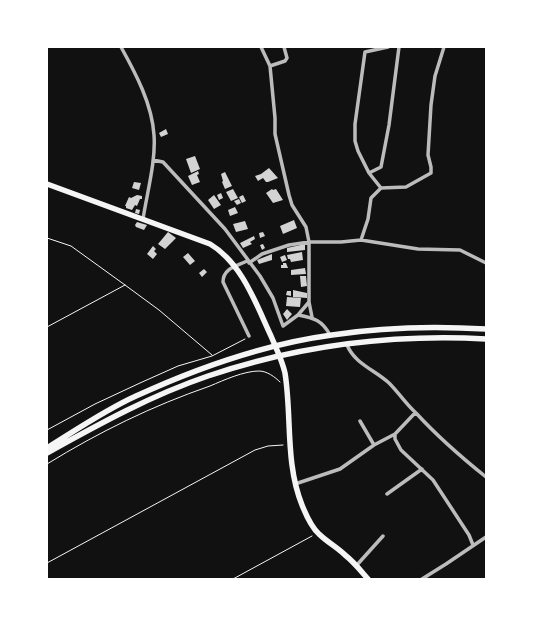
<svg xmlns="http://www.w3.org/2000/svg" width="533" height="626" viewBox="0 0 533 626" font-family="Montserrat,sans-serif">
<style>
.building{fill:#d3d3d3}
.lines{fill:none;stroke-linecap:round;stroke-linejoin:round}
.path{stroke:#f5f5f5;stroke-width:1}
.minor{stroke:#bcbcbc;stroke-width:3.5}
.primary{stroke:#f5f5f5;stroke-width:5.5}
.trunk{stroke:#f5f5f5;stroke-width:5.5}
</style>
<rect width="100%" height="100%" fill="#111"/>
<path class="building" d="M166 129 168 134 161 137 159 133Z
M195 156 200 169 191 173 186 159Z
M269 168 278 178 268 182H266L263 178 258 181 255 176 261 174Z
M198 171 199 174 197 175 200 182 192 185 188 176Z
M225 172 232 186 225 189 222 182 223 181 221 174Z
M134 182 141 183 139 190 132 188Z
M233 189 238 198 231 201 226 192Z
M272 189 273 190 276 189 283 200 273 203 266 193Z
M221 193 223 198 219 200 217 195Z
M137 195 142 196V199H140L137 206 135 205 132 210 126 208V206H125L129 197 131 198Z
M214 195 221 205 214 209 208 200Z
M243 195 246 201 242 203 239 197Z
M239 199 241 203 237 205 234 201Z
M235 207 238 213 230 216 228 210Z
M136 209 140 210 139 214 135 213Z
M294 220 297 228 283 234 280 226Z
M245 221 248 229 236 232 233 224Z
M137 222 147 225 144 230 136 227 135 225Z
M168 232 176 238 165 249 158 244Z
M263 232 265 236 260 238 259 233Z
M254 236 255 239 250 242 252 244 243 248 240 243Z
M263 244 265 248 262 250 260 245Z
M305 244V250L287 252V248Z
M153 246 156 249 154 251 157 254 153 259 147 254Z
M302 252 303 260 291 262 290 259H288L287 255Z
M188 253 195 261 190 265 183 257Z
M272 254V260L259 264 257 260Z
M285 255 287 260 282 262 280 257Z
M283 263H286L288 268H281V265H283Z
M305 268 306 274 291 275V270Z
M204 269 207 272 202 277 199 273Z
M300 276H306L307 286 301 287Z
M293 290 307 293V298L293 297Z
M287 291H291V296L286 295Z
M287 297 301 298 300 307 286 306Z
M287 309 292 314 287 320 283 314Z"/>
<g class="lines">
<path class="path" d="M47 238 71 246 125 285 159 310 212 355
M47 327 125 285
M47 430 95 404 140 383 178 366 212 356 245 339
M47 464C99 432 152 406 210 386 224 380 244 371 259 371 267 371 275 377 280 382
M47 563 255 450 268 446 283 445
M233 579 312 536"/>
<path class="minor" d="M121 47C136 74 152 104 154 135 156 161 147 193 143 219
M270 66 285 61 287 58 284 47
M153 160 163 162 225 229 260 276 273 298 283 326 298 315 309 302V242L306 227 292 205 289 195 275 134V118L270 66 261 47
M369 173 381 167 389 125 399 47
M381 188 369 173 358 151 355 141V124L365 52 388 47
M361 240 368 219 371 198 381 188 406 187 431 173V167L428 155 431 105 435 76 444 47
M247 261C237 266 223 268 223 282L249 336
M249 263 262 254 289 245 309 242H341L361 240 418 249 460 250 486 263
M309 302 312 317
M298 315C314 318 322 320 330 335
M347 345C355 364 375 370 389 383 399 393 406 404 416 413 438 437 461 457 486 477
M360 421 374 445
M395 434V439L401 450 433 480 469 535 473 545
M295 484 340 469 374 445 395 434 415 413
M387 494 422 469
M356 566 383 536
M422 579 446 564 486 537"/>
<path class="primary" d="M47 184 210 244C242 263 256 304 271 336 276 348 282 360 285 373 292 417 285 463 302 505 306 515 311 527 319 534 327 542 337 547 345 555 354 562 361 571 368 579"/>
<path class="trunk" d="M47 448C76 430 105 410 136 396 197 368 265 344 332 335 383 327 435 326 486 329
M47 453C99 424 152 395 208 376 297 346 393 334 486 339"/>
</g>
<rect width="533" height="626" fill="none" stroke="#ffffff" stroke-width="96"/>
</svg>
